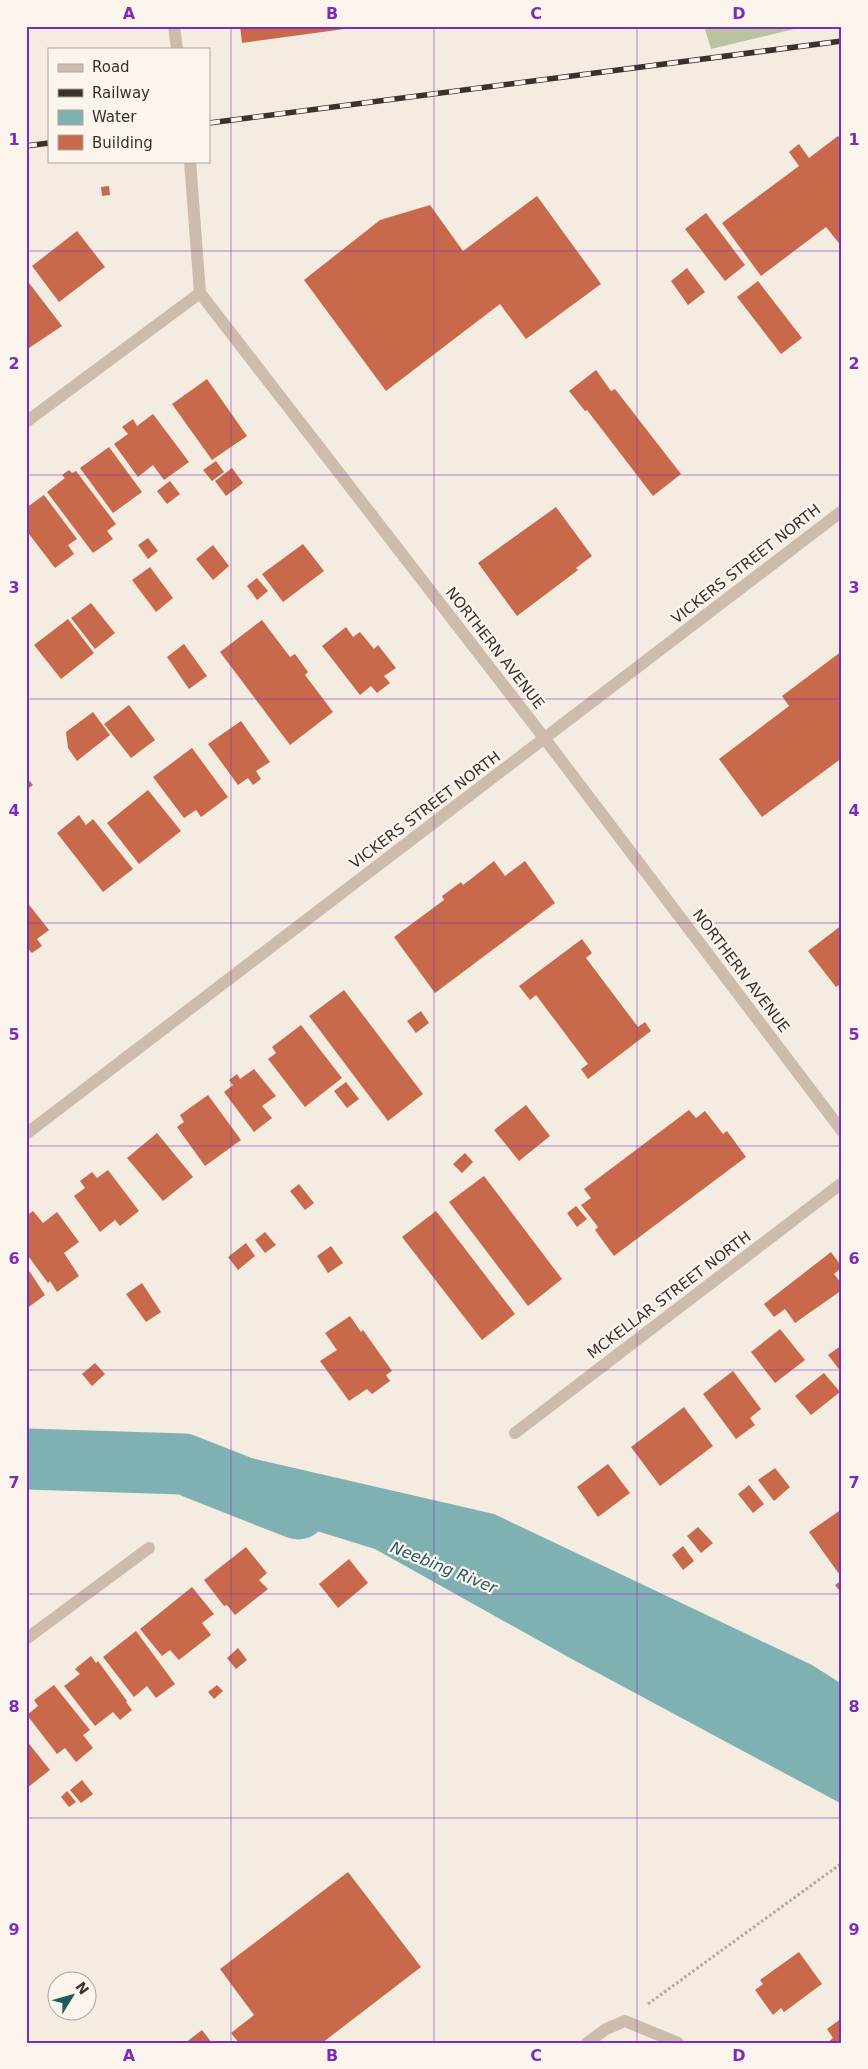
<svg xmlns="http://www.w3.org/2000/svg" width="868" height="2069" viewBox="0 0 868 2069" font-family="'DejaVu Sans',sans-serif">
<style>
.green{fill:#b8c4a0}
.water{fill:#7fb0b2}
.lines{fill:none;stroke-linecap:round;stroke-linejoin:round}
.river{stroke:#7fb0b2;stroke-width:61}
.building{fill:#c8694b}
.path{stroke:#b9a596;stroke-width:3;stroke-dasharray:2.5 2.5;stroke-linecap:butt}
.minor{stroke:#cdbbac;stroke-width:12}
.rail-casing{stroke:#3b302b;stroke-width:5.5}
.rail{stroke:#fbf5ee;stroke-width:4;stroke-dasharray:11;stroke-linecap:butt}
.grid{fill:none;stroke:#7b2cbf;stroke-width:1;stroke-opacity:0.55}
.labels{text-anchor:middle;stroke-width:4.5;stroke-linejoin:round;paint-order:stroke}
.street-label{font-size:15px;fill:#3b302b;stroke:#fbf5ee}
.water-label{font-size:16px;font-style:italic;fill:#1f5a5e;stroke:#fbf5ee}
.neatline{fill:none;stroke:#7b2cbf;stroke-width:2}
.grid-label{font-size:16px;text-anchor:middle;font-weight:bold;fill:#7b2cbf}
</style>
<rect width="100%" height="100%" fill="#f4ebe1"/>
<path class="green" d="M704 26H807L711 49Z"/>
<path class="water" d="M233 1454 494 1514 812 1665 842 1684V1804L570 1658 375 1549 210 1498Z"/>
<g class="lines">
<path class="river" d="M26 1459 184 1464 298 1509"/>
</g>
<path class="building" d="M240 26H359V27L242 43Z
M838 136 842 141V247L826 227 761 276 722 223 799 166 789 152 799 144 809 158Z
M109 186 110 195 102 196 101 187Z
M537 196 601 284 526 339 500 304 386 391 304 280 380 220 430 205 463 251Z
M706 213 745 265 725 281 685 229Z
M77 231 105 267 59 302 32 266Z
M687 268 705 292 688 305 671 281Z
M26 279 62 326 29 348 26 344 28 337Z
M758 281 802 338 781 354 737 297Z
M596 370 611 391 615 389 681 474 653 496 587 410 585 411 569 391Z
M207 379 247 436 212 460 172 404Z
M153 414 189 462 164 480 153 465 138 477 114 444 128 434 122 427 133 419 137 426Z
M109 447 142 492 113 513 80 468Z
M216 461 224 472 212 481 203 470Z
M232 468 243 483 226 496 215 481Z
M69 470 72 473 76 471 116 524 107 531 113 539 93 553 47 492 65 478 62 475Z
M170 481 180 494 167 504 157 491Z
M44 495 77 539 68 545 74 554 55 568 26 530V508Z
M556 507 592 556 576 568 578 570 517 616 478 563Z
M148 538 158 551 148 559 138 545Z
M303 544 324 571 283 602 262 574Z
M213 545 229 566 213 580 196 559Z
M150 567 173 598 156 612 132 580Z
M257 578 268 591 257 600 247 586Z
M91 603 115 633 95 649 71 618Z
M68 619 94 653 61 679 34 645Z
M262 620 290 657 295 654 308 672 305 675 333 712 290 745 220 652Z
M346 627 353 637 360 632 374 649 378 645 396 668 384 676 390 683 377 693 371 686 360 695 322 646Z
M184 644 207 676 189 689 167 657Z
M842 651V758L762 817 719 759 789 706 782 696Z
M129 705 155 740 131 758 104 724Z
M93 712 110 735 77 761 68 748 66 732Z
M241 721 270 762 256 771 261 779 253 785 248 778 238 785 208 744Z
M192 748 228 797 201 817 196 810 184 818 153 777Z
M26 777 33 785 26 790Z
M148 790 181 831 139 864 107 823Z
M79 815 86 825 93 819 133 869 103 892 57 833Z
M494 861 505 876 525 861 555 903 435 993 394 937 444 900 442 896 461 882 463 885Z
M26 901 49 930 37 939 42 946 32 953 26 947Z
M842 925V983L836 987 808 951Z
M582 939 592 953 586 958 638 1027 645 1022 651 1031 588 1079 581 1069 588 1064 536 995 530 1000 519 986Z
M344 990 423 1094 388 1121 309 1016Z
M421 1011 429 1023 416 1033 407 1021Z
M301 1025 342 1078 305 1107 268 1059 276 1053 272 1047Z
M254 1069 276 1096 262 1106 272 1118 254 1132 224 1092 233 1085 229 1080 237 1074 240 1079Z
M346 1082 359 1099 347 1108 334 1091Z
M208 1095 241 1140 205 1166 177 1127 184 1122 180 1115Z
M526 1105 550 1136 519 1161 494 1130Z
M689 1110 696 1118 705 1111 723 1134 727 1131 746 1157 614 1256 595 1230 598 1227 581 1205 591 1198 584 1189Z
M157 1133 193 1177 163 1201 127 1158Z
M465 1153 473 1162 462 1173 453 1164Z
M108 1170 139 1211 120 1226 115 1220 100 1232 74 1196 85 1188 80 1181 92 1172 97 1178Z
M484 1176 562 1279 528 1306 449 1202Z
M299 1184 314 1203 305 1210 290 1191Z
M576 1206 587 1219 577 1227 567 1213Z
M33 1211 43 1223 57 1212 79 1242 64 1253 79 1276 57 1292 50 1281 48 1283 26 1253V1216Z
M436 1211 515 1314 482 1340 402 1237Z
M265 1232 276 1245 265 1253 255 1240Z
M246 1243 255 1256 238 1270 228 1257Z
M331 1246 343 1263 328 1273 317 1256Z
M831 1252 842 1267 834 1274 842 1284V1290L795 1323 785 1309 774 1317 764 1304Z
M26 1266 45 1295 26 1309Z
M142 1283 161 1312 146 1322 126 1294Z
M350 1316 361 1332 363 1330 392 1371 386 1375 390 1381 372 1394 367 1389 349 1401 320 1361 337 1350 325 1333Z
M780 1329 805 1360 775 1383 751 1352Z
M842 1345V1373L828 1355Z
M95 1363 105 1374 92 1386 82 1374Z
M733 1371 761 1409 750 1418 755 1425 736 1439 703 1394Z
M824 1373 840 1392 811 1415 795 1396Z
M684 1407 713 1446 660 1486 631 1447Z
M608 1464 630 1493 598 1517 577 1487Z
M775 1468 790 1487 774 1501 758 1480Z
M749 1485 764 1504 753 1513 738 1494Z
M842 1509V1578L809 1532Z
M698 1527 713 1543 701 1553 687 1536Z
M683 1546 694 1561 683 1570 672 1555Z
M246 1547 267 1573 259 1580 268 1589 235 1615 227 1605 224 1606 204 1580Z
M349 1559 368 1583 338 1608 319 1584Z
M842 1580V1594L835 1585Z
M192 1587 214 1614 202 1623 211 1635 179 1660 170 1650 162 1656 140 1629Z
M136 1631 175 1684 156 1698 147 1686 134 1697 103 1657Z
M238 1648 247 1660 236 1669 227 1658Z
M91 1656 96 1663 98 1661 127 1701 126 1702 132 1710 120 1720 113 1712 95 1726 64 1686 80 1674 75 1669Z
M54 1685 90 1730 83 1735 93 1748 76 1762 65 1748 57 1754 27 1715 38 1706 34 1700Z
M217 1685 223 1691 214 1699 208 1692Z
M26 1740 50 1770 27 1788 26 1787Z
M82 1780 93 1794 81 1803 70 1790Z
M67 1791 76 1802 69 1807 61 1797Z
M348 1872 421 1967 322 2043H239L231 2033 254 2015 220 1969Z
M799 1952 822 1984 784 2012 781 2008 773 2015 755 1990 763 1984 760 1980Z
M842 2018V2043H827L833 2038 827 2029Z
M202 2030 212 2043H185Z"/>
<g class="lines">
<path class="path" d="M648 2004 842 1863"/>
<path class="minor" d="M174 26 177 49
M190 161 200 293 545 739 842 1131
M26 422 200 293
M26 1134 842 511
M515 1433 842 1183
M26 1639 149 1548
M587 2043 606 2029 625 2021 678 2043"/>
<g class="rail-casing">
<path id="rail" d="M209 123 842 41
M26 146 49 143"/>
</g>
<use href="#rail" class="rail"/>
</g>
<path class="grid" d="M231 26V2043M434 26V2043M637 26V2043M26 251H842M26 475H842M26 699H842M26 923H842M26 1146H842M26 1370H842M26 1594H842M26 1818H842"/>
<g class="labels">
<g class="street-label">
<text transform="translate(746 564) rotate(-38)" y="5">VICKERS STREET NORTH</text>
<text transform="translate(495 648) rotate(52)" y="5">NORTHERN AVENUE</text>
<text transform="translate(425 810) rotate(-37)" y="5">VICKERS STREET NORTH</text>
<text transform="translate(741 971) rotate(53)" y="5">NORTHERN AVENUE</text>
<text transform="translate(669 1295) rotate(-37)" y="5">MCKELLAR STREET NORTH</text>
</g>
<g class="water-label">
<text transform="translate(444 1567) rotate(22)" y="6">Neebing River</text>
</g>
</g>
<rect width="868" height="2069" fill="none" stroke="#fbf5ee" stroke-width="55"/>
<rect x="48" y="48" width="162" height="115" fill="#fbf5ee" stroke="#aea6a0"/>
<rect x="58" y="64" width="25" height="8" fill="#cdbbac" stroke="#aea6a0"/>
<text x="92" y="72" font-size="15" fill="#3b302b">Road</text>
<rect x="58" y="89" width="25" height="8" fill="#3b302b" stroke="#aea6a0"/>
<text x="92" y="98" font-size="15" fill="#3b302b">Railway</text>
<rect x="58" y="110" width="25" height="15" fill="#7fb0b2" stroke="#aea6a0"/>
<text x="92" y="122" font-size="15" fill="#3b302b">Water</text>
<rect x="58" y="135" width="25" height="15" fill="#c8694b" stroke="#aea6a0"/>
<text x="92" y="148" font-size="15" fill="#3b302b">Building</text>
<g transform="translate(72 1996) rotate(53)"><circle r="24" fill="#fbf5ee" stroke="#aea6a0"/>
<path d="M0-4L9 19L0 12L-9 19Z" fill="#1f5a5e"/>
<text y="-8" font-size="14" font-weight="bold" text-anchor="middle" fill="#3b302b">N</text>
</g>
<rect x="28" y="28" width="812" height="2014" class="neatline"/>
<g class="grid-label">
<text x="129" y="19">A</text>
<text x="332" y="19">B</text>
<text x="536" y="19">C</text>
<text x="739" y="19">D</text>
<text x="14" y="145">1</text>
<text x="854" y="145">1</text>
<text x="14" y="369">2</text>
<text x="854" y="369">2</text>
<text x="14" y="593">3</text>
<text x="854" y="593">3</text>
<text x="14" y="816">4</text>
<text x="854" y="816">4</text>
<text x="14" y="1040">5</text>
<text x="854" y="1040">5</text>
<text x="14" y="1264">6</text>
<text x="854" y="1264">6</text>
<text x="14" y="1488">7</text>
<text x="854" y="1488">7</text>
<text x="14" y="1712">8</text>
<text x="854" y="1712">8</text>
<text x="14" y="1935">9</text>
<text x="854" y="1935">9</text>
<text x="129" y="2061">A</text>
<text x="332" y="2061">B</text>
<text x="536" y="2061">C</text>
<text x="739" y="2061">D</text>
</g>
</svg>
